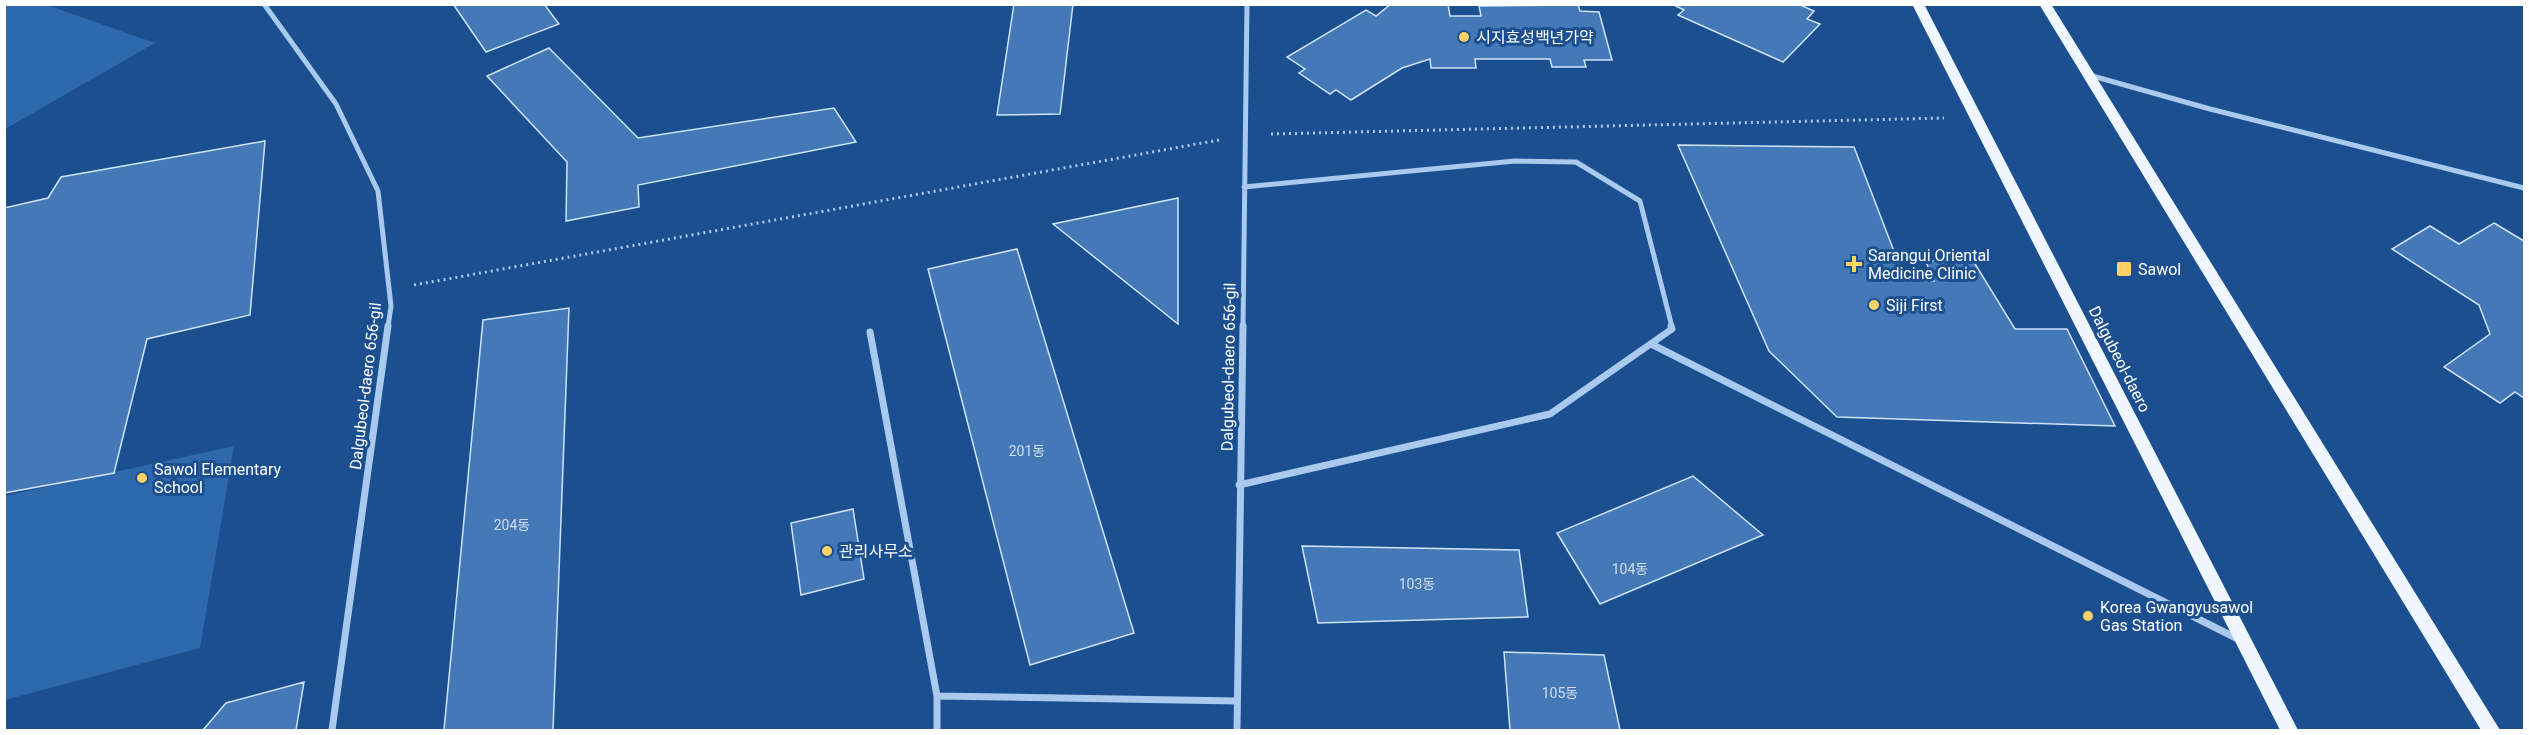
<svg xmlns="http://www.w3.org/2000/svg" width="2529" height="735" viewBox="0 0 2529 735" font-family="Roboto,'Noto Sans KR',sans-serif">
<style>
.green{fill:#2e69ad}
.building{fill:#4478b7;stroke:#cfe3fa;stroke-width:1.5}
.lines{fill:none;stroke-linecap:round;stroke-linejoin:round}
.path{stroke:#a9c9ee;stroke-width:3;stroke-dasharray:2 4;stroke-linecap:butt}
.minor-far1{stroke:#a9c9ee;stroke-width:5}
.minor{stroke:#a9c9ee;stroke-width:7}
.primary{fill:#f0f6ff;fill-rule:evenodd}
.poi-dot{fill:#ffd166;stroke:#1b4f8f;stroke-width:2}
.labels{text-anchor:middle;stroke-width:6;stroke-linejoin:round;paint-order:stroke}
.number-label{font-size:14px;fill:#d0dded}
.poi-label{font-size:16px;fill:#fff;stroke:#1b4f8f;text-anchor:start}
.street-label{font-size:16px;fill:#fff;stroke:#1b4f8f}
</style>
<rect width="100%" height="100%" fill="#1b4f8f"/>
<path class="green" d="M5 4 47 5 155 43 5 129Z
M234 446 200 648 5 700V496Z"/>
<path class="building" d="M453 4H544L559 24 486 52Z
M1014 4H1073L1060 114 997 115Z
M1391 4H1448L1450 16H1481L1479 6 1578 5 1580 11 1599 12 1612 60H1584L1586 67H1552L1550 59H1475L1476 68H1431L1430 59 1402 68 1351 100 1336 90 1330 94 1299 73 1305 69 1287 57 1366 10 1376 16Z
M1672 4H1798L1814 11 1807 19 1820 24 1783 62 1678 15 1684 10Z
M549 48 638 138 834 108 856 142 638 185 639 207 566 221 567 162 487 76Z
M265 141 250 315 147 339 114 473 4 493V208L48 198 61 177Z
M1678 145 1854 147 1905 280 1934 281 1926 262 1969 254 2015 329H2067L2115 426 1837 417 1769 351Z
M1178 198V324L1053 224Z
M2494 223 2524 241V398L2515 392 2500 403 2444 367 2490 334 2479 305 2392 249 2430 226 2459 244Z
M1017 249 1134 633 1030 665 928 269Z
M569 308 553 730H444L483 320Z
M1693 476 1763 535 1600 604 1557 533Z
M853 509 864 579 801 595 791 523Z
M1302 546 1519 550 1528 617 1318 623Z
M1504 652 1604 655 1620 730H1510Z
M304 682 296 730H203L226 703Z"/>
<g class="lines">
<path class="path" d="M1271 134 1944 118
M414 285 1219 140"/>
<path class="minor-far1" d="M264 4 336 104 378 191 391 306 388 327
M2089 75 2210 109 2524 188
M1244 187 1515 161 1576 162 1640 201 1672 327
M1243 327 1247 4"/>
<path class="minor" d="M870 332 937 696
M1651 344 2238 639
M1239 485 1550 414 1672 329 1671 326
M332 730 388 326
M937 730V696L1237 701
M1237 730 1243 326"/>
<path class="primary" d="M1912 4H1924L2298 730H2280Z
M2039 4H2051L2500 730H2481Z"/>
</g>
<g class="poi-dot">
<circle cx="1464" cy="37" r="6"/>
<path d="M1851 255h6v6h6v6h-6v6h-6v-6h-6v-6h6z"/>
<rect x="2116" y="261" width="16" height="16" rx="3"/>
<circle cx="1874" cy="305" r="6"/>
<circle cx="142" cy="478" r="6"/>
<circle cx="827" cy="551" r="6"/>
<circle cx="2088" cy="616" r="6"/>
</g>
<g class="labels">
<g class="number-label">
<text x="1027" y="456">201동</text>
<text x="512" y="530">204동</text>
<text x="1630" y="574">104동</text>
<text x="1417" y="589">103동</text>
<text x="1560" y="698">105동</text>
</g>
<g class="poi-label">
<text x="1476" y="43">시지효성백년가약</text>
<text x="1868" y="261">Sarangui Oriental<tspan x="1868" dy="18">Medicine Clinic</tspan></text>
<text x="2138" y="275">Sawol</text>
<text x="1886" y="311">Siji First</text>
<text x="154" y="475">Sawol Elementary<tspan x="154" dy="18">School</tspan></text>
<text x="839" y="557">관리사무소</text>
<text x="2100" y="613">Korea Gwangyusawol<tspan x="2100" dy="18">Gas Station</tspan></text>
</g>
<g class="street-label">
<text transform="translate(2120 359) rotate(63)" y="6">Dalgubeol-daero</text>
<text transform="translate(1228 367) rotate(-89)" y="6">Dalgubeol-daero 656-gil</text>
<text transform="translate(365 386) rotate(-83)" y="6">Dalgubeol-daero 656-gil</text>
</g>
</g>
<rect width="2529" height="735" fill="none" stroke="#ffffff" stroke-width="12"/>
</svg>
